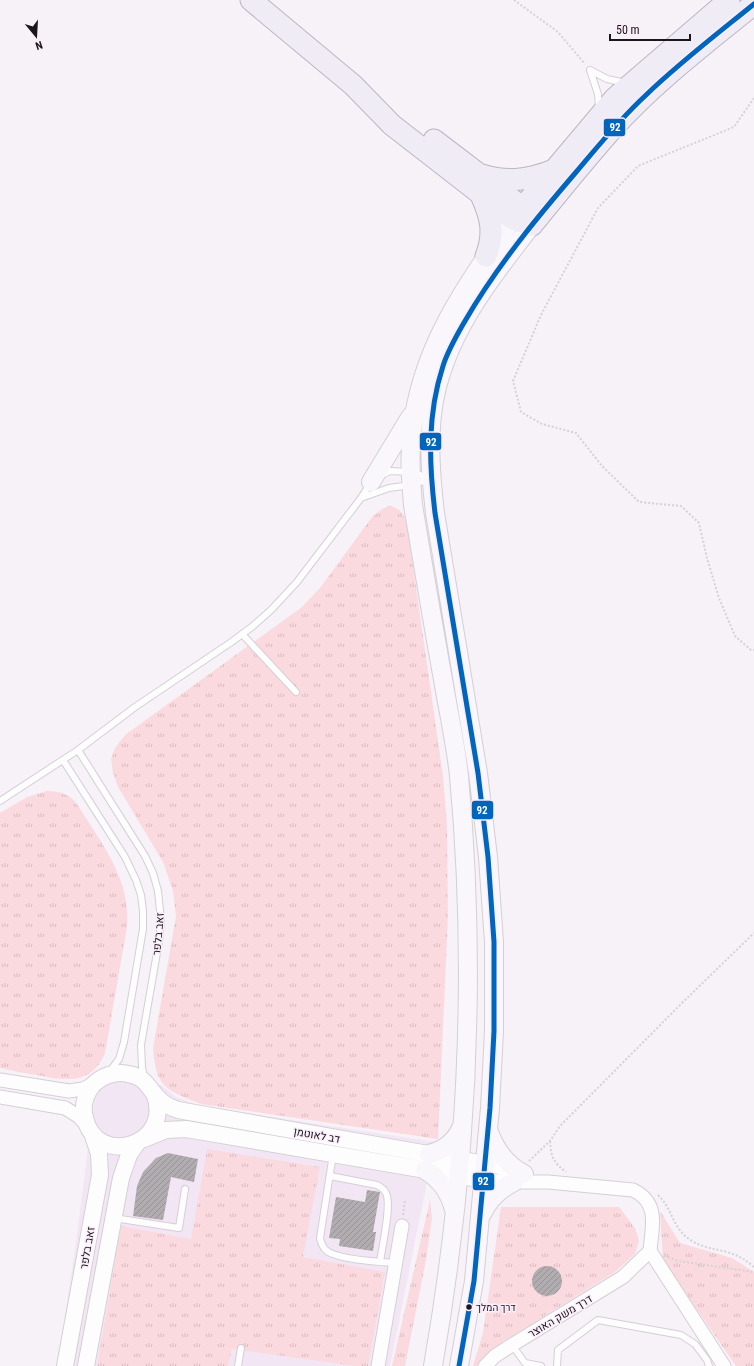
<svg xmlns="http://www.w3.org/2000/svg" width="754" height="1366" viewBox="0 0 754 1366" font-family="'Roboto Condensed',Heebo,sans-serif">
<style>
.built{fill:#f3e6f4}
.grass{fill:url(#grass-tufts)}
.building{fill:url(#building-hatch)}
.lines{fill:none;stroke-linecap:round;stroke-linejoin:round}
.service-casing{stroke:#d4cfd5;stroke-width:8}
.minor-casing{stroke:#d4cfd5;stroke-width:15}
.tertiary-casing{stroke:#d4cfd5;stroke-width:18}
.secondary-casing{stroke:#d4cfd5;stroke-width:20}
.trunk-casing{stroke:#bcb6c4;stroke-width:23}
.path{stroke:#d4d2d4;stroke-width:2;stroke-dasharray:2 2;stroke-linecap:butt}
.service{stroke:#fefdfe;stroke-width:6}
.minor{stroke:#fefdfe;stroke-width:13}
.tertiary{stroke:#fefdfe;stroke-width:16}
.secondary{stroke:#f9f7fb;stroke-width:18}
.trunk{stroke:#efecf5;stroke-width:21}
.bus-1-casing{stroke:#faeefb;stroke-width:8}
.bus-1{stroke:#0065bd;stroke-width:5}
.bus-dot{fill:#1b161b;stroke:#faeefb;stroke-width:1.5}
.labels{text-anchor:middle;stroke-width:3;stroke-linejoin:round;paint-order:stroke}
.bus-label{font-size:10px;fill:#1b161b;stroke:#faeefb;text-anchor:start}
.street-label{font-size:11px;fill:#1b161b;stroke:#faeefb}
.line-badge{stroke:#faeefb;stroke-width:1.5}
.badge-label{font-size:11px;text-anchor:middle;font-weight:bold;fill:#fff}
</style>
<defs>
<pattern id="grass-tufts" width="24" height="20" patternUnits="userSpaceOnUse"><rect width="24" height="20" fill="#fbdadf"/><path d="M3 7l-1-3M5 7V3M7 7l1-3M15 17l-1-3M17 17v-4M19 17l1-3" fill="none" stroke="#d7babf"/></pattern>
<pattern id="building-hatch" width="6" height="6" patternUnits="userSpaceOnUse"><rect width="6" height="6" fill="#b1acb0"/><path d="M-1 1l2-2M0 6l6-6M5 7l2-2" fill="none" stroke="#989397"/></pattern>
</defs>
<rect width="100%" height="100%" fill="#f7f1f8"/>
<path class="built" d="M97 1078 161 1085 176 1097 200 1106 435 1142 390 1366H58L76 1242Z"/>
<path class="grass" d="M389 506C400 508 403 513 407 524L443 776 447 825 448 916 438 1139 201 1104C166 1090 156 1088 153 1048L176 916 173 891 163 862 118 787 113 773 111 759 115 748 125 735 302 607 320 588 372 517 382 509Z
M47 791C60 791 69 794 77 804 101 843 131 878 127 927L105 1053C92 1085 65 1081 37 1075 24 1073 12 1071 0 1068V813L27 797Z
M207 1149 320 1167 303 1257 385 1272 368 1366H355L232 1349 228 1366H97L121 1226 191 1239Z
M430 1200 432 1218 426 1260 405 1366H392Z
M501 1207H619L635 1228 639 1241 635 1254 615 1272 504 1341 484 1358 477 1366H473L483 1333Z
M660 1211 680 1243 732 1258 754 1272V1366H736L663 1261Z"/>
<path class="building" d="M168 1153 198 1159 194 1182 171 1177 163 1220 133 1216 137 1186 143 1172 156 1158Z
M367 1190 380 1192 373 1232H376L373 1251 339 1246 340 1239 329 1238 336 1197 365 1202Z
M532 1281a15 15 0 1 1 30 0a15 15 0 1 1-30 0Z"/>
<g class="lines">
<g class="service-casing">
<path id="service" d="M590 70 598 94 599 109
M590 70 607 79 626 83
M380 476 390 471 411 472 429 478
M361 498 389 488 411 485 430 479
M242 634 296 692
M78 750 145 856 153 873 158 891 161 920 159 941 141 1045 142 1067 144 1077
M63 760 125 857 136 880 141 895 143 911V929L124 1042 119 1059 110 1071
M0 801 78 750 135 707 233 641 253 626 271 610 297 582 361 498 370 484
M333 1154 320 1238C321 1243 323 1248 327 1251 339 1260 380 1262 395 1263
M330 1176 377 1185C381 1187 384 1189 386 1193 392 1205 382 1247 380 1262
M114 1218 179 1228 185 1189
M512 1345 525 1363 541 1366
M238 1366 241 1348
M557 1366 558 1350 598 1320 681 1335 695 1344 707 1360 709 1366"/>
</g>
<g class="minor-casing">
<path id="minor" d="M0 1080 69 1091 83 1089 96 1082
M0 1097 65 1108 78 1116 88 1127
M485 1164 516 1172
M484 1180 514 1182H548L633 1190C660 1203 652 1226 650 1251
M378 1366 402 1226
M485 1366 495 1356 512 1345 623 1277 650 1251 724 1366"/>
</g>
<g class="tertiary-casing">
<path id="tertiary" d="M154 1093C175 1145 97 1169 85 1118 82 1107 85 1095 92 1086 101 1076 115 1071 128 1074 147 1077 148 1089 160 1100 165 1105 172 1108 178 1110L485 1164
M144 1139 166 1130 186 1129 484 1180
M65 1366 100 1175 99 1154 92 1133
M86 1366 121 1178 129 1155 138 1142"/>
</g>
<g class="secondary-casing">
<path id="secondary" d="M371 482 411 416
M489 1132C496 1151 506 1165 524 1174
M429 1154C445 1150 456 1141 462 1126
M425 1170C440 1179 450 1193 454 1210
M482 1214C489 1199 499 1189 514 1182
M433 1366C467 1172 477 972 459 776 456 746 449 715 444 685 433 625 423 565 413 505 411 481 409 457 412 432 420 349 466 285 513 219
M459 1366 474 1281 490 1108 494 1031V942L488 857 478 773 435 513C431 478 428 443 433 407 443 338 490 278 532 225"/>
</g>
<g class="trunk-casing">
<path id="trunk" d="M251 0 353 85 392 125 513 219 532 225
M434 140 522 207 529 220
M482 175C508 183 529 180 554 170
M481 195C491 217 495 233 486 256
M513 219 615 98 729 0
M532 225C559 192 586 158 614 127 656 81 706 43 754 4"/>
</g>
<path class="path" d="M514 0 558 32 585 64
M754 98 734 127 638 166 598 208 541 315 513 381 521 412 542 424 576 433 602 466 639 502 681 506 699 523 707 558 719 598 735 636 751 650H754
M550 1141C551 1157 553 1162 566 1172
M529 1161 550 1141 560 1126 682 1003 754 933
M658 1195C673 1209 672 1229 692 1241 705 1249 720 1249 733 1254 741 1257 747 1261 754 1267
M403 1215 405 1200
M668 1257 678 1261 754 1272"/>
<use href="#service" class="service"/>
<use href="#minor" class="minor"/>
<use href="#tertiary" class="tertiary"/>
<use href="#secondary" class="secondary"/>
<use href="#trunk" class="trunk"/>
<g class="bus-1-casing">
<path id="bus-1" d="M459 1366 474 1281 490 1108 494 1031V942L488 857 478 773 435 513C429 463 427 415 443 366 448 350 457 335 465 321 483 290 503 262 524 235 541 213 559 192 577 171 599 145 620 119 645 96 679 63 717 34 754 4"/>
</g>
<use href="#bus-1" class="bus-1"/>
</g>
<circle class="bus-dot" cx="469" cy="1307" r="3.5"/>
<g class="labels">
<g class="bus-label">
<text x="476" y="1311">דרך המלך</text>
</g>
<g class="street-label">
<text transform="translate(158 934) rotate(-85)" y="4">זאב בלפר</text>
<text transform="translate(317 1135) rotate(10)" y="4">דב לאוטמן</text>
<text transform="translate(87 1248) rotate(-80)" y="4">זאב בלפר</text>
<text transform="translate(560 1316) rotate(-31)" y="4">דרך משק האוצר</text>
</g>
</g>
<g class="line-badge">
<rect x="603" y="118" width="23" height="19" rx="4" fill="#0065bd"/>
<rect x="419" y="432" width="23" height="19" rx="4" fill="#0065bd"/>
<rect x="471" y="800" width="23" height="20" rx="4" fill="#0065bd"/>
<rect x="472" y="1172" width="23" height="19" rx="4" fill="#0065bd"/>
</g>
<g class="badge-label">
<text x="615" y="131">92</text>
<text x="431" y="446">92</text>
<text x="482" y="814">92</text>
<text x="483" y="1185">92</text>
</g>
<g transform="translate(36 36) rotate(162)" stroke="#faeefb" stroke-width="3" paint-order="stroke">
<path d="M0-3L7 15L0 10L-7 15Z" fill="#1b161b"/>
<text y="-6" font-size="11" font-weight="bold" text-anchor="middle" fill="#1b161b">N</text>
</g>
<path d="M610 34v6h80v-6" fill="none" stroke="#1b161b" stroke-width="2"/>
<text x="616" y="34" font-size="12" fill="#1b161b" stroke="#faeefb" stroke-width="3" paint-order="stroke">50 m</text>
</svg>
